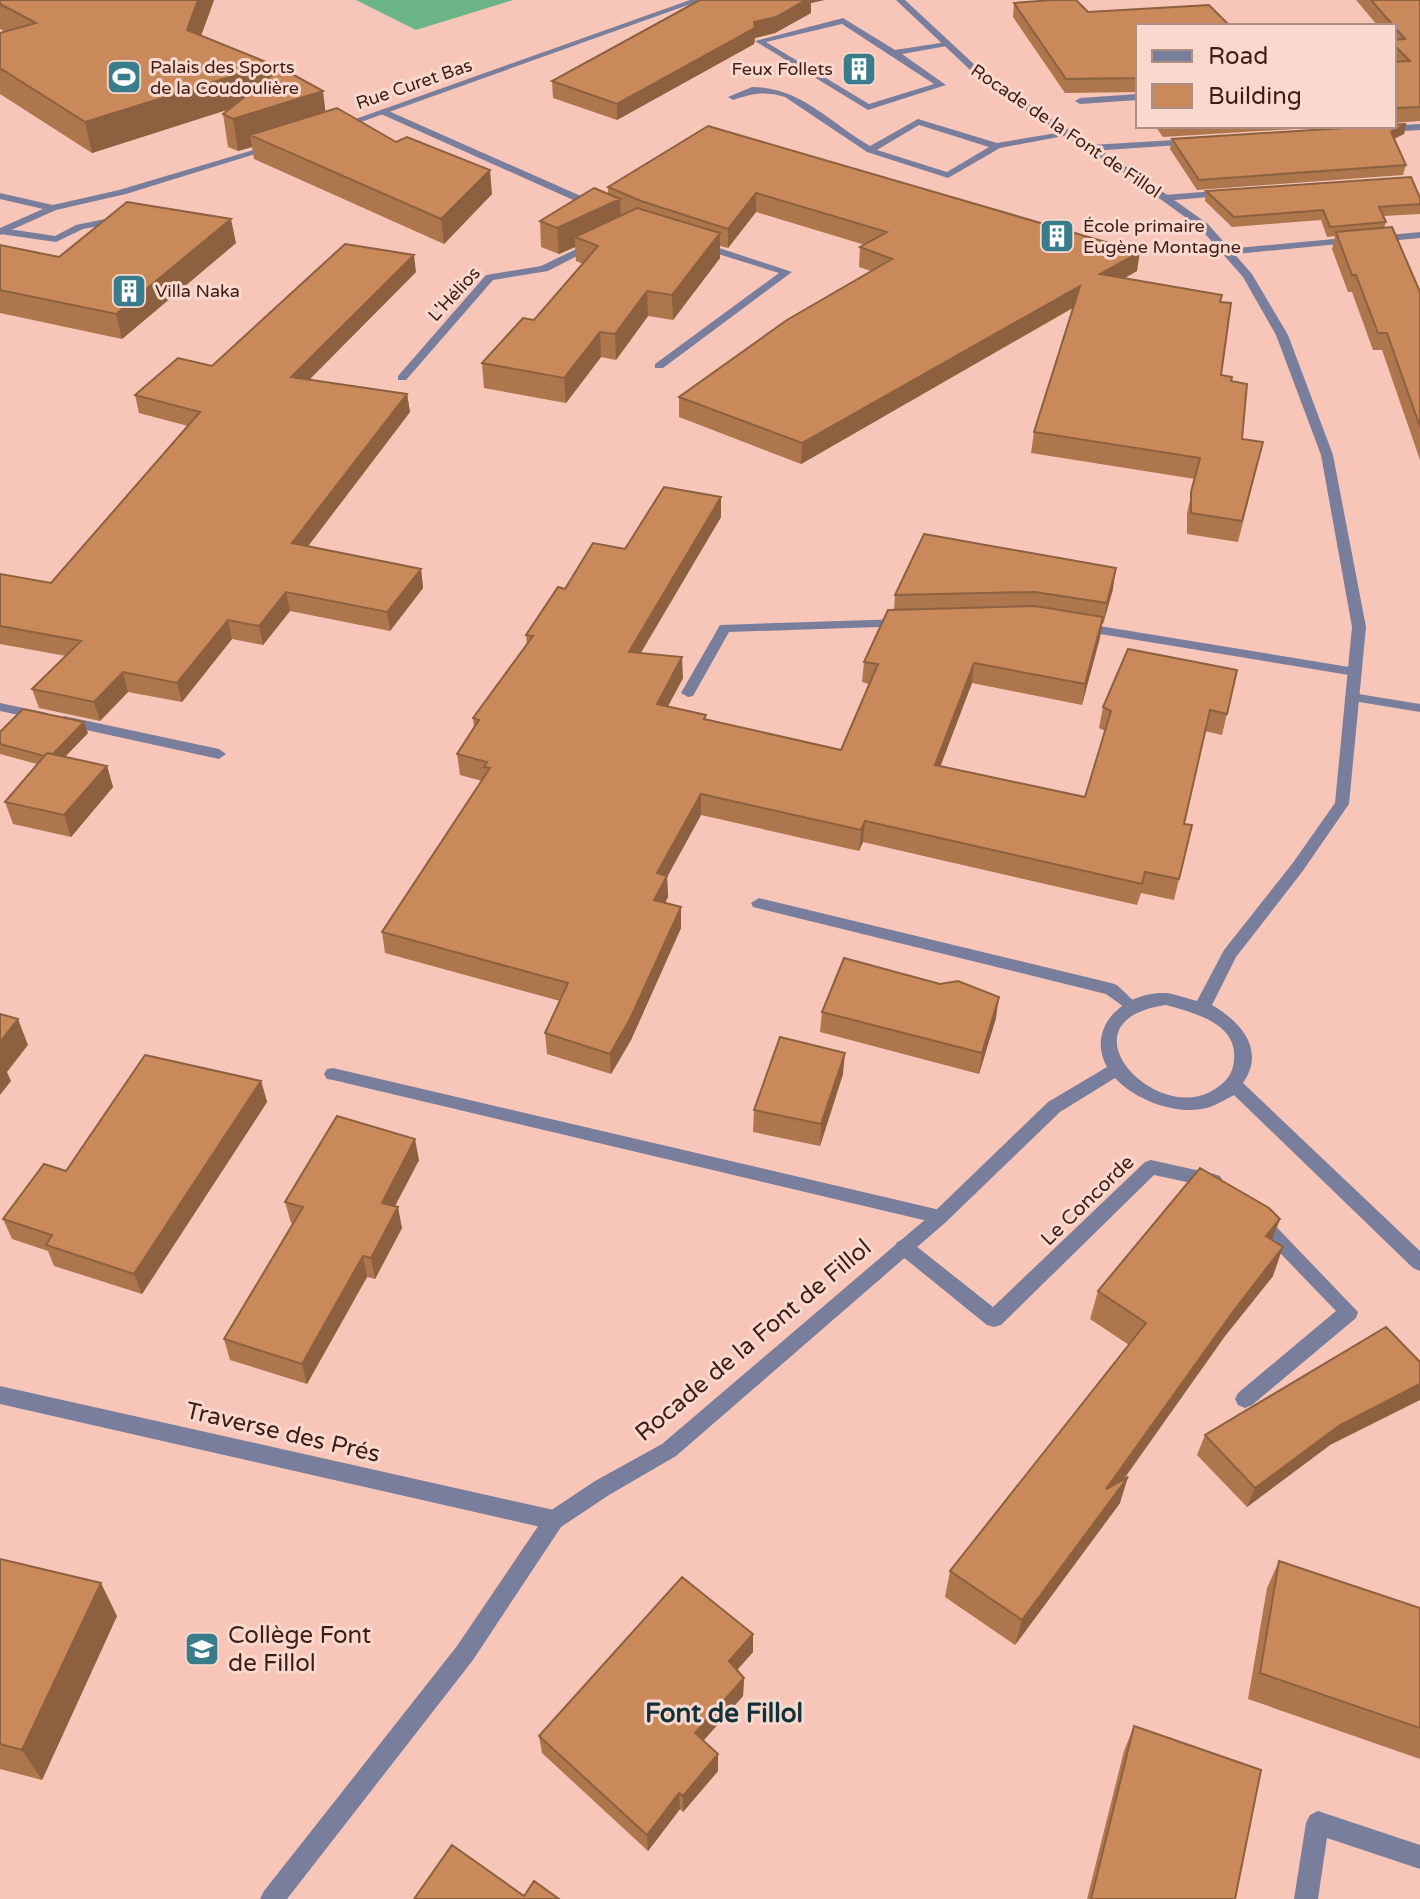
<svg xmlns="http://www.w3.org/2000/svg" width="1420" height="1899" viewBox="0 0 1420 1899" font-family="'Varela Round',sans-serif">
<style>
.green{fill:#6bb487}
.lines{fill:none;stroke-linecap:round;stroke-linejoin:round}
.service{fill:#787e9c;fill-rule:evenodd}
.minor{fill:#787e9c;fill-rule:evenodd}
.tertiary{fill:#787e9c;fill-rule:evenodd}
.wall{fill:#ad764d}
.shaded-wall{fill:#8d603f}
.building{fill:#c9895a;stroke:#8d603f;stroke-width:2}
.labels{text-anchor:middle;stroke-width:6;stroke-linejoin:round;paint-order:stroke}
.far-poi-label{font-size:18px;fill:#3d1e16;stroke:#f9d8ce;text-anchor:start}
.far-street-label{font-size:18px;fill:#3d1e16;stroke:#f9d8ce}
.street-label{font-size:20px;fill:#3d1e16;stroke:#f9d8ce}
.near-street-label{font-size:24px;fill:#3d1e16;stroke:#f9d8ce}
.near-poi-label{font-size:24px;fill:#3d1e16;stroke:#f9d8ce;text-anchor:start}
.near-neighbourhood-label{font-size:26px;font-weight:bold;fill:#103138;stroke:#f9d8ce}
</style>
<rect width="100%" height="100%" fill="#f8c6b8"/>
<path class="green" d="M356 0H513L416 30Z"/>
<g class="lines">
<path class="service" d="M843 18 895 50 947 42V46L902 54 946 85 868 110 755 41ZM842 24 934 84 869 104 766 42Z
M752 87C801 87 830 123 870 146L918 119 997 143 1069 131 1074 134 1000 148 948 178 867 152 785 97C765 91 753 93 733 100L728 97ZM919 125 989 147 947 172 877 150Z
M1138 94V100L1080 104 1075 101 1080 98Z
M384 109 599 204 600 206 591 208 381 114 379 112Z
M1420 124V130L1386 132 1381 129 1386 126Z
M1191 139 1194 140V144L1091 151 1086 148 1091 145Z
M1227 190 1232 193 1231 195 1164 201 1159 198 1164 195Z
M124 215 129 218 128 220 83 229 56 242 0 234 2 228 55 236 76 225Z
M1420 232V238L1378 242 1373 239 1378 236Z
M1355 237 1359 238V242L1226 255 1221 252 1226 249Z
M591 242 600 244 548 271 493 280 406 380H398V376L486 275 541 266Z
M699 244H707L792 272 663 368H655V364L779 273 699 248Z
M902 619 907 620V626L729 632 693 696 688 697 681 693 720 625Z
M1081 623 1355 668 1362 672 1355 676 1076 630V624Z
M1352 693 1420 704V712L1347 700 1345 697Z
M0 703 47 713 49 716 42 720 0 711Z
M64 716 219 749 226 754 219 759 59 724 57 721Z
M759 898 1111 983 1117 985 1139 1006 1137 1010 1131 1012 1106 994 753 907 751 903Z
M333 1068 940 1210 946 1212 949 1217 946 1222 940 1224 333 1080 327 1079 324 1074 327 1069Z
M1151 1160 1214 1174 1220 1176 1223 1181 1220 1186 1214 1188 1154 1175 1001 1325 994 1327 987 1325 897 1252 895 1247 897 1242 904 1239 911 1242 993 1307 1145 1162Z
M1261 1215 1267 1217 1358 1312 1356 1318 1252 1405 1245 1408 1238 1405 1235 1399 1238 1393 1336 1311 1255 1227 1252 1222 1255 1217Z
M1318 1811 1420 1845V1869L1327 1838 1318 1899H1294L1306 1823 1310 1815Z"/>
<path class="minor" d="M690 0H702L344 128 336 126Z
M270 145 278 147 126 194 56 210 0 235V228L43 209 0 199V193L53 205 119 190Z
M0 1386 554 1510 561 1513 564 1520 561 1527 554 1530 0 1404Z"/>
<path class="tertiary" d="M896 0H905L991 80 1139 175 1208 224 1252 274 1288 335 1333 455 1366 627 1349 804 1302 872 1236 957 1212 1005C1241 1022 1266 1050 1243 1083L1420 1251V1271L1413 1268 1234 1095C1226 1099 1218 1104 1210 1107 1180 1117 1136 1101 1115 1078L1060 1112 946 1222 676 1456 609 1495 561 1527 473 1660 287 1899H260L264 1891 457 1646 547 1513 595 1481 662 1444 934 1212 1048 1102 1107 1067C1085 1027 1125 991 1166 993 1176 994 1188 999 1197 1001L1224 950 1292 864 1335 803 1352 627 1321 455 1276 335 1243 277 1200 228 1133 179 985 84ZM1166 1005C1194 1013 1238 1023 1234 1060 1233 1076 1223 1085 1210 1092 1151 1122 1059 1020 1166 1005Z"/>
</g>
<path class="wall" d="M0 0H214L201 36 271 64 273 74 326 112 396 142 492 194 444 244 254 159 252 147 238 151 228 147 223 114 230 109 92 153 0 94V33L5 32 0 29Z
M698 0H824L811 3V13L775 33 755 38 754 44 617 120 553 98 552 81Z
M1356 0H1420V121L1394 123V26H1378Z
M1014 3 1088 12 1138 26V92L1065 93 1013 17Z
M1406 124 1404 134 1394 139 1406 165 1403 175 1197 190 1170 149 1172 139Z
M708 126 1137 271 1124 278 1221 302V375L1231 381 1242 439 1263 442 1238 542 1187 534V513L1195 479 1031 453 1034 432 1073 308 801 464 679 417V397L871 271 859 267 860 247 865 245 756 212 728 248 720 246V258L673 320 648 316 616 360 601 357 566 403 484 388 482 363 534 320 583 264 576 261 575 247 559 254 541 247 540 221 608 194V187Z
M1155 126H1341L1163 137Z
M1206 191 1420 198V214L1383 216 1386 222 1384 228 1420 292V460L1382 350H1373L1352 292H1348L1332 249 1335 236 1327 237 1321 220 1232 227 1205 201Z
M236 243 122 339 0 313V245L59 257Z
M416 272 309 380 407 394 410 412 308 546 421 569 423 588 390 631 290 611 263 645 232 639 182 702 128 692 100 721 39 708 32 689 66 656 0 644V574L51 583 188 426 139 413 135 395 212 366Z
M721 497V517L641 653 683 678 668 706 706 715V720L841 750 869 684 862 682 864 662 894 610 895 595 1113 589 1103 624H1102L1082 705 972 683 940 766 1085 797 1105 731 1099 728 1103 707 1237 670 1222 735 1205 731 1184 824 1192 825 1174 900 1141 893 1137 905 863 842 859 851 701 815 667 877 668 897 665 903 681 928 631 1040 611 1074 547 1054 545 1033 560 1001 385 953 382 932 482 781 460 775 457 754 474 728 473 718 527 645 526 635 565 589 625 549Z
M0 732 88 733 65 757 107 766 113 787 71 837 13 824 5 802 37 764 0 754Z
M940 984 996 1018 979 1074 820 1032 822 1012Z
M843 1074 820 1146 753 1132 754 1110Z
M261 1081 267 1102 142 1294 54 1266 48 1251 12 1239 3 1219 66 1171Z
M419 1160 395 1206 402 1228 375 1279 367 1277 307 1384 230 1360 224 1339 293 1223H291L285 1202Z
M1280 1219 1272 1240 1273 1276 1225 1336 1124 1479 1120 1503 1015 1645 945 1597 950 1571 1129 1345 1090 1319 1098 1291Z
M1205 1435 1330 1445 1247 1507 1197 1455Z
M0 1559 117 1616 42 1780 0 1769Z
M1279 1561 1420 1608V1759L1248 1699 1267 1588Z
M753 1652 737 1670 744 1678 743 1696 703 1741 718 1771 683 1812 680 1809 648 1851 542 1753 539 1736Z
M1134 1726 1235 1899H1087L1124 1751Z"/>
<path class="shaded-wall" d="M198 0H214L192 60 187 30Z
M800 0H824L811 3V13L775 33 755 38 754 44 617 120V104L754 22Z
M271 64 276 94 92 153 85 122Z
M323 91 327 124 250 135 252 147 238 151 233 119Z
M1406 124 1404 134 1389 141 1391 132Z
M490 170 492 194 444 244 441 219Z
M756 193V212L728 248V229Z
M620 199 621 225 575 237V247L559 254 557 228Z
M231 219 236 243 122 339 116 314Z
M720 233V258L673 320 672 295Z
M1140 252 1137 271 1097 294 1100 274Z
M414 255 416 272 294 395 291 377Z
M1080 286 1077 305 801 464 802 443Z
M647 291 648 316 616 360 615 334Z
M600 332 601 357 566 403 564 378Z
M407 394 410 412 296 562 292 543Z
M721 497V517L629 672V652Z
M1116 568 1113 589 1103 624 1107 603Z
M421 569 423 588 390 631 387 612Z
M286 592 290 611 263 645 259 626Z
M1103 617 1100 638 1082 705 1085 684Z
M228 620 232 639 182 702 177 683Z
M682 657 683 678 658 725 657 704Z
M974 663 972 683 933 786 935 765Z
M123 672 128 692 100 721 94 702Z
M84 722 88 733 53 769 50 758Z
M107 766 113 787 71 837 64 815Z
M701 794V815L667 877 668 897 655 921 654 900 657 873Z
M865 821 863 842 859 851 861 830Z
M681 907V928L631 1040 611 1074 610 1054Z
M999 997 996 1018 979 1074 982 1053Z
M18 1019 28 1045 7 1072 11 1081 0 1095V1042Z
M845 1053 843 1074 820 1146 821 1124Z
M261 1081 267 1102 142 1294 134 1274Z
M415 1139 419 1160 386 1223 382 1203Z
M398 1207 402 1228 375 1279 371 1258Z
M1280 1219 1269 1247 1266 1236Z
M1283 1247 1273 1276 1225 1336 1098 1515 1106 1489 1235 1309Z
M363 1256 367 1277 307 1384 302 1364Z
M1420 1384V1400L1330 1445 1247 1507 1255 1488 1340 1425Z
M1128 1477 1120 1503 1015 1645 1022 1620Z
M101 1583 117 1616 42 1780 22 1750Z
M753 1634V1652L729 1679V1661Z
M744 1678 743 1696 695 1750V1733Z
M718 1754V1771L683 1812V1796Z
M679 1793 680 1809 648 1851 647 1835Z"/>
<path class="building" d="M0 0H198L187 30 271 64 85 122 0 68V33L36 23 0 4Z
M700 0H806L776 17 754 22 755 28 617 104 552 81Z
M1051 0H1076L1088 12 1209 5 1230 26H1138V78L1066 79 1014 3Z
M1371 0H1420V107L1394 108V62L1410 61 1394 45V40L1405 39Z
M281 68 323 91 233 119 223 114Z
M337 108 396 142 407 137 490 170 441 219 250 135Z
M1406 124 1391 132 1406 165 1199 180 1172 139Z
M708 126 1140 252 1100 274 1222 295 1220 302 1231 303 1221 375 1232 377 1231 381 1247 384 1242 439 1263 442 1242 521 1191 513V492L1200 458 1034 432 1080 286 802 443 679 397 787 320 892 259 860 247 887 232 756 193 728 229 641 201 608 187Z
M1411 177 1420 198V204L1379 207 1386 222 1330 227 1323 210 1234 217 1206 191Z
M594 188 620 199 557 228 540 221Z
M127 202 231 219 116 314 0 290V245L59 257Z
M637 208 720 233 672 295 647 291 615 334 600 332 564 378 482 363 523 318 534 320 598 246 575 237Z
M1392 227 1420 292V427L1387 333H1378L1356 275H1352L1336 232Z
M345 244 414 255 291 377 407 394 292 543 421 569 387 612 286 592 259 626 228 620 177 683 123 672 94 702 32 689 81 641 0 626V574L51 583 200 412 135 395 178 358 212 366Z
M664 487 721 497 629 652 682 657 657 704 706 715 704 719 841 750 878 664 864 662 888 610 1035 606 1103 617 1085 684 974 663 935 765 1085 797 1111 711 1103 707 1128 649 1237 670 1227 714 1210 710 1184 824 1192 825 1179 879 1145 872 1142 884 865 821 861 830 701 794 657 873 667 876 654 900 681 907 630 1019 610 1054 545 1033 568 983 382 932 490 768 484 767 487 762 457 754 479 720 473 718 533 636 526 635 558 587 565 589 593 543 625 549Z
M924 534 1116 568 1107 603 1035 592 895 595Z
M23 709 84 722 53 754 47 753 44 756 0 744V732Z
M47 753 107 766 64 815 5 802Z
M844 958 940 984 958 981 999 997 982 1053 822 1012Z
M0 1014 18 1019 0 1042Z
M780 1037 845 1053 821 1124 754 1110Z
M145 1055 261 1081 134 1274 46 1245 52 1235 3 1219 44 1164 66 1171Z
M337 1116 415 1139 382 1203 398 1207 371 1258 363 1256 302 1364 224 1339 303 1207 285 1202Z
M1200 1168 1269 1208 1280 1219 1266 1236 1283 1247 1235 1309 1106 1489 1128 1477 1022 1620 950 1571 1146 1323 1098 1291Z
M1386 1327 1420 1362V1384L1340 1425 1255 1488 1205 1435Z
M0 1559 101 1583 22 1750 0 1744Z
M1279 1561 1420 1608V1728L1260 1673Z
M682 1577 753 1634 729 1661 744 1678 695 1733 718 1754 683 1796 679 1793 647 1835 539 1736Z
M1134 1726 1261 1770 1235 1899H1091Z
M452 1845 524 1896 534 1881 559 1899H414Z"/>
<defs>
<g id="building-square" transform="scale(1.8)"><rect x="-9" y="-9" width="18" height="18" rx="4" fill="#397c8c" stroke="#f9d8ce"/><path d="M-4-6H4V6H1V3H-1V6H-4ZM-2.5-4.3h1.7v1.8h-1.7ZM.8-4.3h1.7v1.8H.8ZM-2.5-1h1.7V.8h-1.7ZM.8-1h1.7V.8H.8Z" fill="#fff"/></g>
<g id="stadium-square" transform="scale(1.8)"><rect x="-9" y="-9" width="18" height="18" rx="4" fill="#397c8c" stroke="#f9d8ce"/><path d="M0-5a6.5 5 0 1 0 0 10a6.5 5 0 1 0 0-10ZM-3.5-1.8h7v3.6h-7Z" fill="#fff"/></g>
<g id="school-square" transform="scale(1.8)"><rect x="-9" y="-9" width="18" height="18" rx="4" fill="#397c8c" stroke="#f9d8ce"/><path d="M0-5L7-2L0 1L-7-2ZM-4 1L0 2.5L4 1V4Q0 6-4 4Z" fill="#fff"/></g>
</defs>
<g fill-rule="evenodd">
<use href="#building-square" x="859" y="69"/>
<use href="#stadium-square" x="124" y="77"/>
<use href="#building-square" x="1057" y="236"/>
<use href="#building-square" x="129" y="291"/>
<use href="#school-square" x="202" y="1649"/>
</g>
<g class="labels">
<g class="far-poi-label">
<text x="150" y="73">Palais des Sports<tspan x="150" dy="21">de la Coudoulière</tspan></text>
<text x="833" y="75" text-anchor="end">Feux Follets</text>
<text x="1083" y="232">École primaire<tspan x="1083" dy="21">Eugène Montagne</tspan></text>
<text x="155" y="297">Villa Naka</text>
</g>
<g class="far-street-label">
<text transform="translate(414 84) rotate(-19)" y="6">Rue Curet Bas</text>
<text transform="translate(1066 131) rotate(34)" y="6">Rocade de la Font de Fillol</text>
<text transform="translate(454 294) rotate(-47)" y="6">L'Hélios</text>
</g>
<g class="street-label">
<text transform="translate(1087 1200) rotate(-44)" y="7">Le Concorde</text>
</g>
<g class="near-street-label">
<text transform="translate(753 1340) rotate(-40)" y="8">Rocade de la Font de Fillol</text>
<text transform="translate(283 1432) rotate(13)" y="8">Traverse des Prés</text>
</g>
<g class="near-poi-label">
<text x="228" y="1643">Collège Font<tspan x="228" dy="28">de Fillol</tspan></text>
</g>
<g class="near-neighbourhood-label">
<text x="724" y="1722">Font de Fillol</text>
</g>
</g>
<rect x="1136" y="24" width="260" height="104" fill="#f9d8ce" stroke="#ae8e84" stroke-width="2"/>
<rect x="1152" y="50" width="40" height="12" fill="#787e9c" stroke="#ae8e84" stroke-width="2"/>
<text x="1208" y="64" font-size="24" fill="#3d1e16">Road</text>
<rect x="1152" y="84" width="40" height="24" fill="#c9895a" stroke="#ae8e84" stroke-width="2"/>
<text x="1208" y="104" font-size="24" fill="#3d1e16">Building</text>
</svg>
